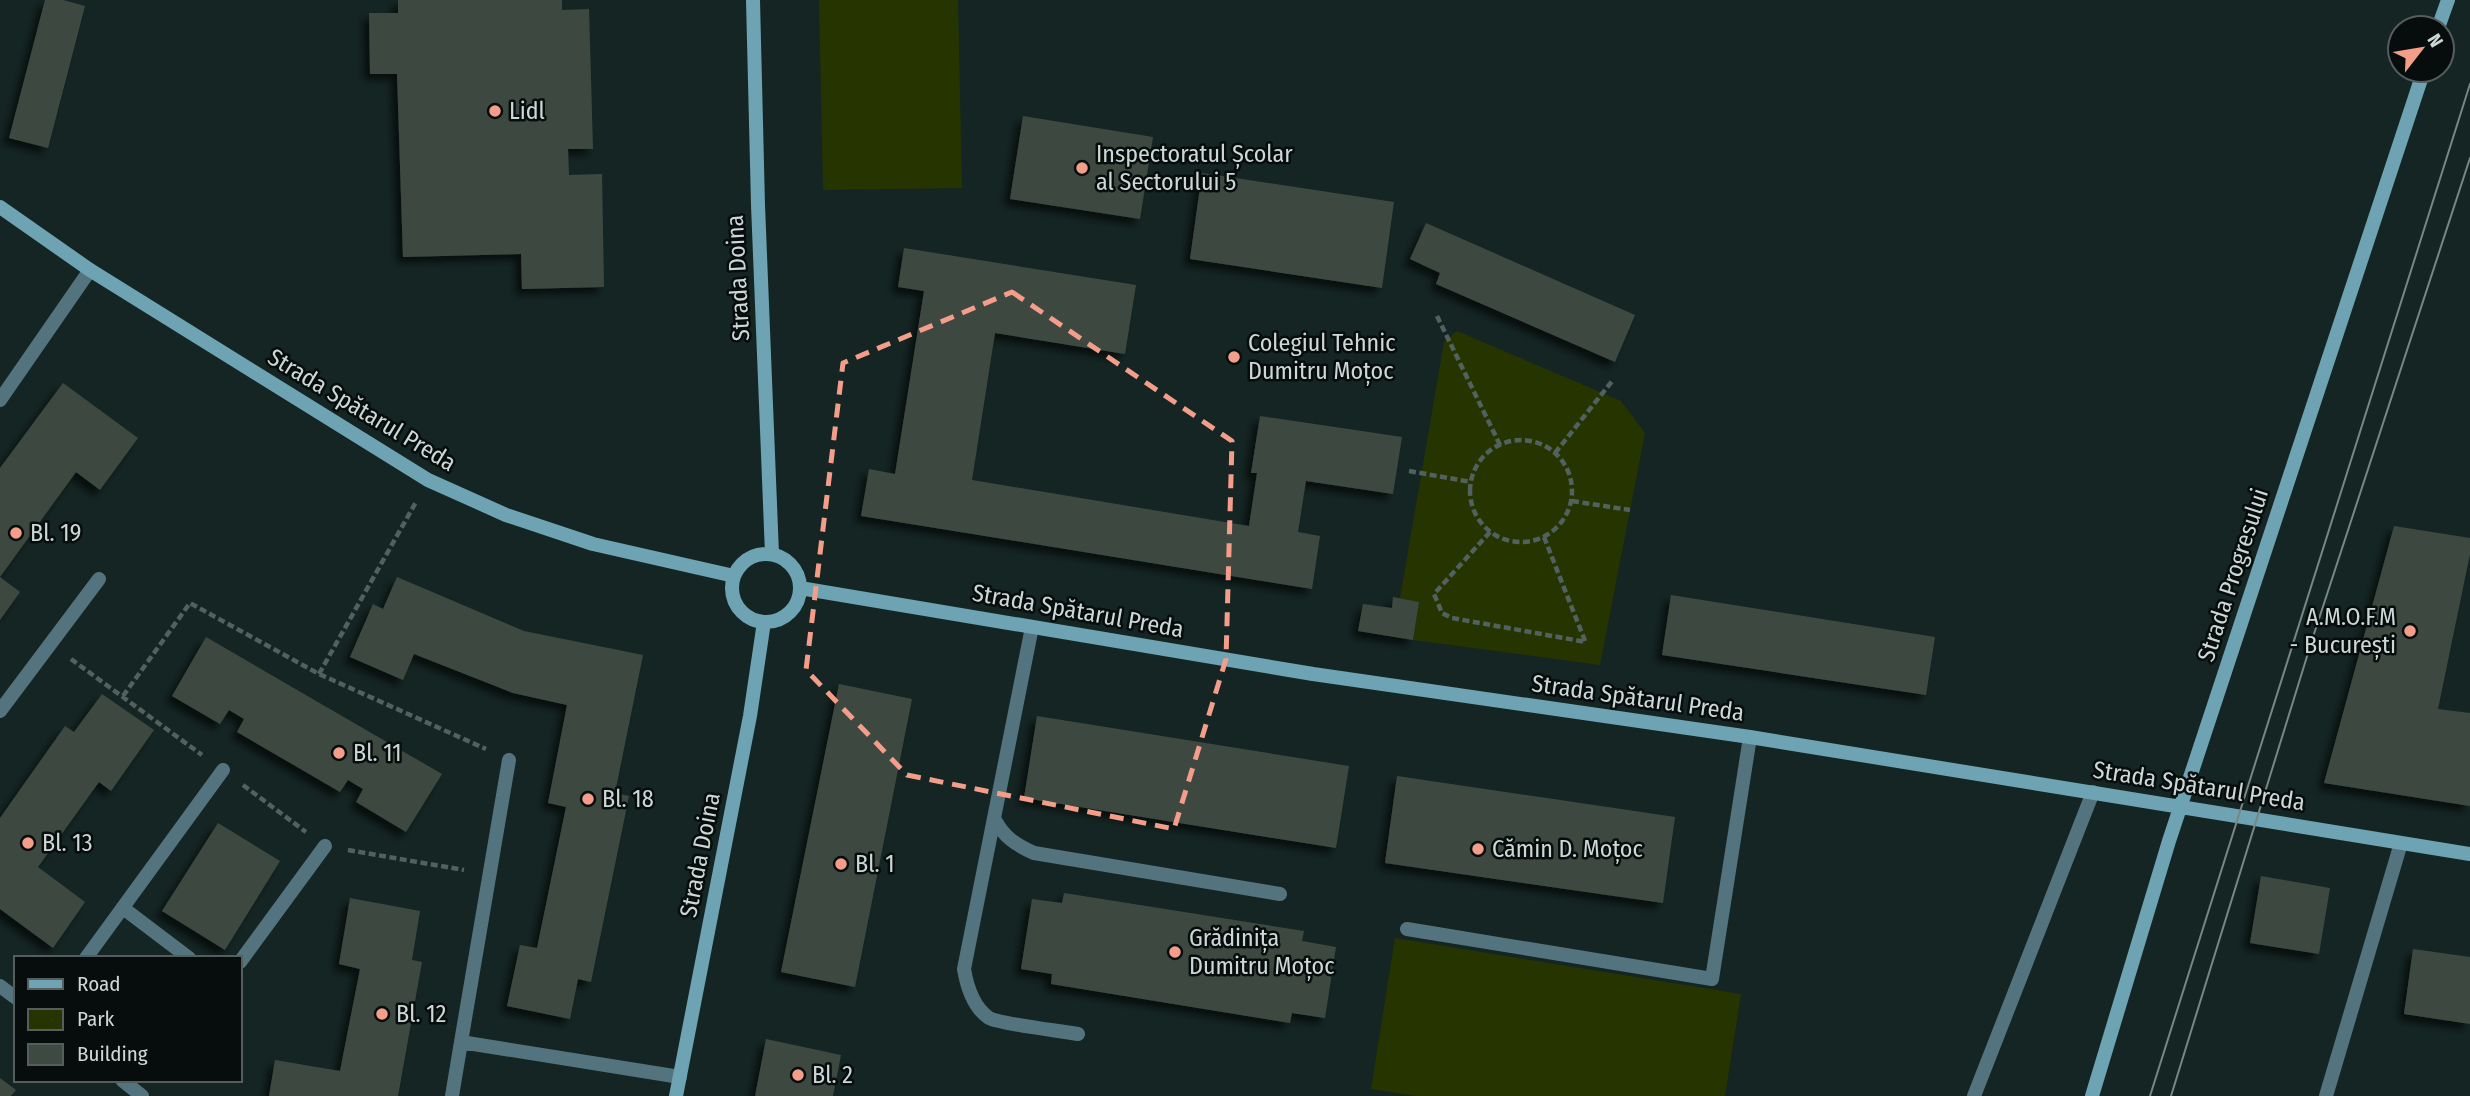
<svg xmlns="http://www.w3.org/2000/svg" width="2470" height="1096" viewBox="0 0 2470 1096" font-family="'Fira Sans Condensed',sans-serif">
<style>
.green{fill:#263500}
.building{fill:#3c4a41;filter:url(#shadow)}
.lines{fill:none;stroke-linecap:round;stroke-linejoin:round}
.path{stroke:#52615f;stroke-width:4.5;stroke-dasharray:7 3.5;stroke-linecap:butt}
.lane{stroke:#53747e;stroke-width:14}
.street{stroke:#53747e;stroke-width:14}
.secondary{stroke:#6da3b3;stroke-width:14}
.tram{stroke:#788684;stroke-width:2}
.marked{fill:none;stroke:#f49e8a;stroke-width:5;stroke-dasharray:14 9;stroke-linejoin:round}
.poi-dot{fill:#f49e8a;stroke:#060d0c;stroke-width:2.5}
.labels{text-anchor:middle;stroke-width:5;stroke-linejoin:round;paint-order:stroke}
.poi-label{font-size:24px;fill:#cdd7d6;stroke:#060d0c;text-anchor:start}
.street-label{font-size:24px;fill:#cdd7d6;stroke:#060d0c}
</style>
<defs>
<filter id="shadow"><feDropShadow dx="-6" dy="6" stdDeviation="3.5" flood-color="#0009"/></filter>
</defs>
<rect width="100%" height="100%" fill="#142523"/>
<path class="green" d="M819 0H958L962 188 823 190Z
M1457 331 1621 401 1645 433 1600 665 1413 640 1419 602 1400 598 1444 342Z
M1395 938 1741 994 1725 1096H1415L1371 1089Z"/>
<path class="building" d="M45 0H63L85 6 48 148 9 138Z
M398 0H562V10L589 9 593 149H568L569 175 602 174 604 287 522 289 521 254 403 257 397 74H370L369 13H398Z
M1023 116 1153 137 1140 219 1010 199Z
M1202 173 1394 202 1382 288 1190 259Z
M1426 223 1635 315 1615 362 1436 284 1440 273 1410 259Z
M904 248 1136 285 1125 354 995 333 972 480 1249 526 1257 473H1251L1260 416 1402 437 1393 494 1306 481 1298 532 1320 536 1312 589 861 516 869 469 895 474 924 291 898 287Z
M63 383 138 438 100 490 76 472 0 577 20 592 0 620V468Z
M2394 526 2470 538V554L2438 709 2470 713V806L2324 783Z
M397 577 524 631 643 655 615 793 629 796 591 982 578 979 570 1019 507 1006 520 945 537 948 566 807 548 803 567 705 513 693 414 654 403 680 350 657 373 604 383 609Z
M1671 595 1935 637 1926 695 1662 655Z
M1393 597 1419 602 1413 640 1358 631 1363 604 1392 608Z
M206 637 442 774 406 832 356 802 363 789 348 780 340 792 237 732 244 719 229 710 220 724 172 696Z
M839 684 912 699 855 987 781 972Z
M102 694 154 730 111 791 99 782 38 867 85 902 53 948 0 909V818L65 726 74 732Z
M1037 716 1349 766 1336 848 1024 798Z
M1397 776 1675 817 1663 903 1385 863Z
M218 823 280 861 225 950 162 911Z
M2261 876 2330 888 2319 954 2250 943Z
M1064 893 1304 931 1302 941 1336 947 1325 1018 1292 1013 1290 1023 1051 984 1052 974 1021 969 1032 899 1062 903Z
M350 898 420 911 412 960 422 962 398 1096H269L275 1060 340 1071 360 969 339 964Z
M2413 949 2470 957V1024L2404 1014Z
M766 1039 841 1055 833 1096H755Z
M0 1078 16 1090 11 1096H0Z"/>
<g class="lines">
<path class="path" d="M1437 316 1500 445
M1470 491a51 51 0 1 1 102 0a51 51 0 1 1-102 0Z
M1555 453 1613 380
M1409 471 1471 482
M1572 501 1630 510
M1490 532 1434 594 1442 613 1452 618 1586 642
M1544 537 1585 641
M71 659 202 755
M319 674 416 502
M123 696 190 603 319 674 486 749
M243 785 306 832
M348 850 464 870"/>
<path class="lane" d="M1032 627 964 969C967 987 973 1007 989 1018 999 1024 1062 1031 1078 1034
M0 711 99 579
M995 820C1004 837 1016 845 1034 853L1280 894
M123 908 189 958
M1407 929 1712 979 1750 737
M86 958 223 770
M240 962 325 846
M0 986 16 998
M461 1042 509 760
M122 1080 142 1096
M452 1096 461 1042 680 1077
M1974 1096 2093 792
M2326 1096 2401 843"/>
<path class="street" d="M0 400 90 270"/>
<path class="secondary" d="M753 0 758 205 772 554
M2438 28 2448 0
M0 207 90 270 428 480 506 515 593 544 734 576
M732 588a34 34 0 1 1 68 0a34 34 0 1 1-68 0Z
M800 588 1313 674 1750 737 2470 854
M676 1096 750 716 764 622
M2092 1096 2169 841 2424 70"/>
<path class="tram" d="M2150 1096 2470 84
M2171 1096 2313 637 2470 158"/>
</g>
<path class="marked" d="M1012 292 1232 441 1226 659 1174 829 907 775 806 670 843 363Z"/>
<g class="poi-dot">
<circle cx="495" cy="111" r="7"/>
<circle cx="1082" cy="168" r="7"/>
<circle cx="1234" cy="357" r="7"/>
<circle cx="16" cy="533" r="7"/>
<circle cx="2410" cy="631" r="7"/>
<circle cx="339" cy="753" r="7"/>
<circle cx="588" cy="799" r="7"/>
<circle cx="28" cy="843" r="7"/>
<circle cx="1478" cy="849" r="7"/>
<circle cx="841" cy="864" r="7"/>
<circle cx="1175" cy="952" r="7"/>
<circle cx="382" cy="1014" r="7"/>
<circle cx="798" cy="1075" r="7"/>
</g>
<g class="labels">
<g class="poi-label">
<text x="509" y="119">Lidl</text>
<text x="1096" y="162">Inspectoratul Școlar<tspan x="1096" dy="28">al Sectorului 5</tspan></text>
<text x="1248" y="351">Colegiul Tehnic<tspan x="1248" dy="28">Dumitru Moțoc</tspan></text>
<text x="30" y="541">Bl. 19</text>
<text x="2396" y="625" text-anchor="end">A.M.O.F.M<tspan x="2396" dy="28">- București</tspan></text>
<text x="353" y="761">Bl. 11</text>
<text x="602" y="807">Bl. 18</text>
<text x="42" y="851">Bl. 13</text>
<text x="1492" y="857">Cămin D. Moțoc</text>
<text x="855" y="872">Bl. 1</text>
<text x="1189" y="946">Grădinița<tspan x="1189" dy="28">Dumitru Moțoc</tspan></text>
<text x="396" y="1022">Bl. 12</text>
<text x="812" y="1083">Bl. 2</text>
</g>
<g class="street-label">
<text transform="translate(738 278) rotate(-93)" y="8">Strada Doina</text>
<text transform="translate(362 410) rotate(31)" y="8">Strada Spătarul Preda</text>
<text transform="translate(2233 575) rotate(-72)" y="8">Strada Progresului</text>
<text transform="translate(1078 611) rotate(10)" y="8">Strada Spătarul Preda</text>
<text transform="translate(1638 698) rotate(8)" y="8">Strada Spătarul Preda</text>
<text transform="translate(2199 786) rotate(9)" y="8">Strada Spătarul Preda</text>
<text transform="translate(700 855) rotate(-79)" y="8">Strada Doina</text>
</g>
</g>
<rect x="14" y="956" width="228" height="126" fill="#060d0c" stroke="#565e5d" stroke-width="2"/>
<rect x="28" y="979" width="35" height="10" fill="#6da3b3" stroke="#565e5d" stroke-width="2"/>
<text x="77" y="991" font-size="21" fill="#cdd7d6">Road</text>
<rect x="28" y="1009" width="35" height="21" fill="#263500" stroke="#565e5d" stroke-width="2"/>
<text x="77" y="1026" font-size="21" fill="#cdd7d6">Park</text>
<rect x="28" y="1044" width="35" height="21" fill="#3c4a41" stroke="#565e5d" stroke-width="2"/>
<text x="77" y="1061" font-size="21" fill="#cdd7d6">Building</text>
<g transform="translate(2421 49) rotate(59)"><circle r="33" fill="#060d0c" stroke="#565e5d" stroke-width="2"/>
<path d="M0-5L12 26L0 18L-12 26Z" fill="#f49e8a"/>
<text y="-10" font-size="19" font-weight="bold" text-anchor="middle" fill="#cdd7d6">N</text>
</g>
</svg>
